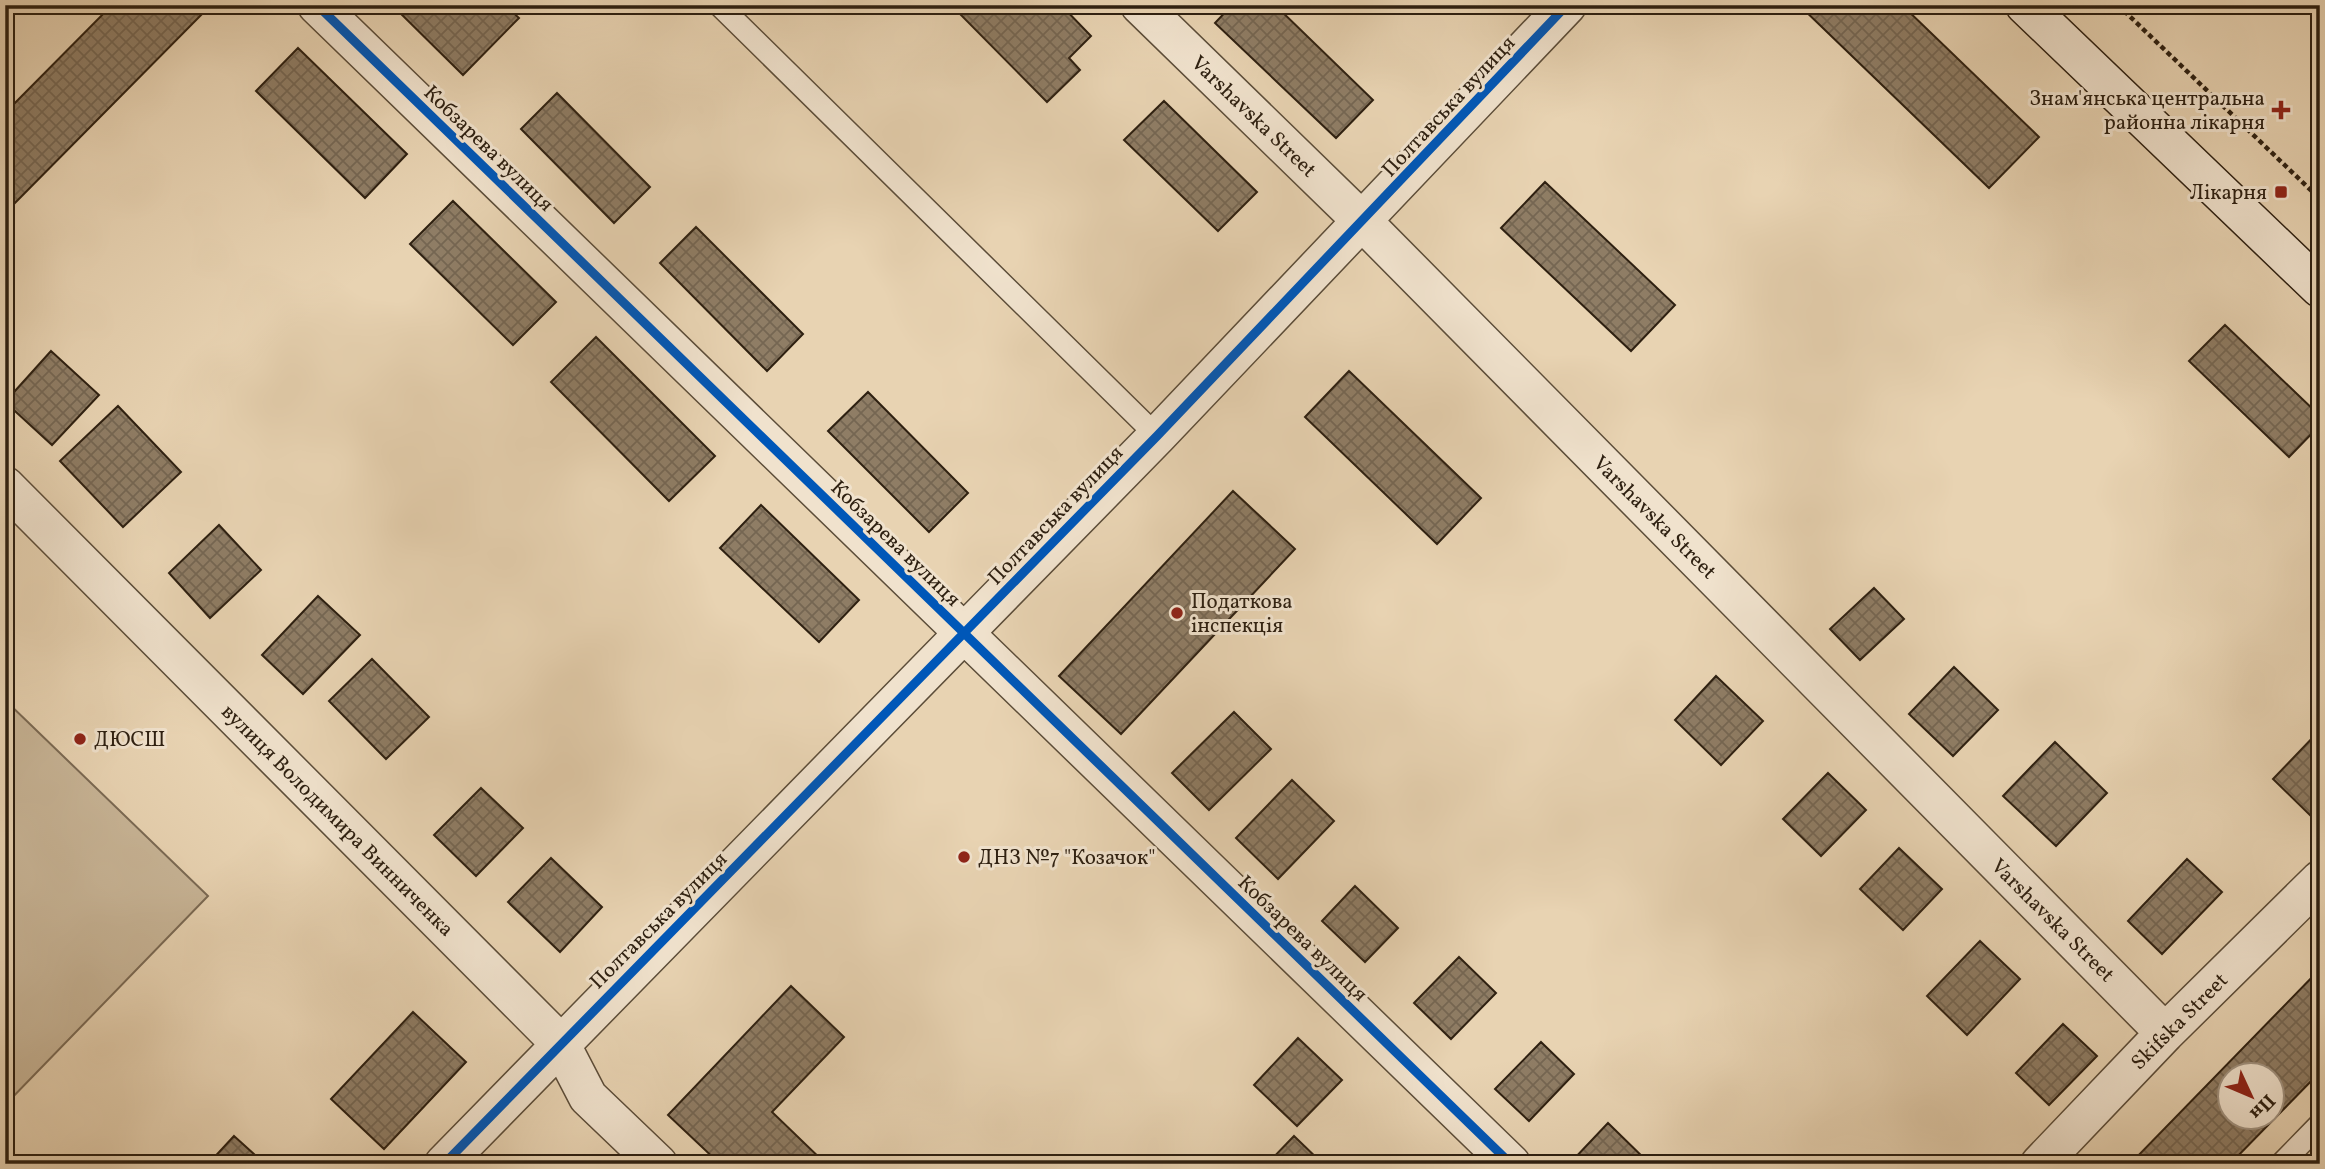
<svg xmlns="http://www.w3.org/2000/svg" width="2325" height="1169" viewBox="0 0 2325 1169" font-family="Vollkorn,serif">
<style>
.garden{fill:#c8b597;stroke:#7b6a54;stroke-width:2}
.building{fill:url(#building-cross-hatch);stroke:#2e2011;stroke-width:2;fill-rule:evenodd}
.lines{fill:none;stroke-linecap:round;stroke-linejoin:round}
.lane-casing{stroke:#5c4d39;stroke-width:24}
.street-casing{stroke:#5c4d39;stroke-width:41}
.secondary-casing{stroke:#2e2011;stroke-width:41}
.path{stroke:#2e2011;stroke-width:4.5;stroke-dasharray:5 3.5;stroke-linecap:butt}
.lane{stroke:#f0e2cd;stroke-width:21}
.street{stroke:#f0e2cd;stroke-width:38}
.secondary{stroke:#f0e2cd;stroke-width:38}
.cycleway-casing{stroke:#f0e2cd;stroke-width:13}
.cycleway{stroke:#0057b8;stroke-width:9}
.poi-dot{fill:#8f2418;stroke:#f0e2cd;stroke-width:2.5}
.labels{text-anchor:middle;stroke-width:6;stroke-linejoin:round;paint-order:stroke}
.poi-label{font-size:21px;fill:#2e2011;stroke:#f0e2cd;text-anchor:start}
.street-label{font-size:21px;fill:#2e2011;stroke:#f0e2cd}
</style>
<defs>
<pattern id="building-cross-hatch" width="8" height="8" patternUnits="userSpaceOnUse" patternTransform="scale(1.75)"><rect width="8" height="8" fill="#8f7d65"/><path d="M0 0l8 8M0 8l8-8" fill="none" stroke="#756652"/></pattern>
</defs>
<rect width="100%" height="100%" fill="#e8d3b2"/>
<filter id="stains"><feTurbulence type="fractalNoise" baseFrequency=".00286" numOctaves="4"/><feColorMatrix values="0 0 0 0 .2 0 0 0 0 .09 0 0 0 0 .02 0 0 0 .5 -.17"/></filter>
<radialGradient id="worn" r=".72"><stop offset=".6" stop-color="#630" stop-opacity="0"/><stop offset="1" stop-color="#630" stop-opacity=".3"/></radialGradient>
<path class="garden" d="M5 700 208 896 5 1105Z"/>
<path class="building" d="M112 5H211L5 213V113Z
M392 5H470L473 8 476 5H505L519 18 463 75Z
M958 5H1061L1091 36 1069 58 1080 70 1047 102 955 9Z
M1232 5H1275L1373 100 1336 138 1215 23Z
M1799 5H1902L2039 137 1989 188Z
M298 48 407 154 365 198 256 91Z
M557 93 650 187 614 223 521 129Z
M1164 101 1257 192 1218 231 1124 140Z
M1545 182 1675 305 1631 351 1501 228Z
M453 201 556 302 513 345 410 244Z
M696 227 803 334 767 371 660 263Z
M2225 325 2320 416V425L2289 457 2189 361Z
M596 337 715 456 669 501 551 382Z
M51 351 99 395 52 445 5 402Z
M1349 371 1481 498 1437 544 1305 417Z
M868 392 968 493 929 532 828 431Z
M118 406 181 472 123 527 60 461Z
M1233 491 1295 549 1121 734 1059 676Z
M761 505 859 600 819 642 720 548Z
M219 525 261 570 210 618 169 573Z
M1874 588 1904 619 1860 660 1830 629Z
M318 596 360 635 303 694 262 655Z
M372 659 429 717 386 759 329 701Z
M1954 667 1998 710 1953 756 1909 714Z
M1716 676 1763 721 1721 765 1675 720Z
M1234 712 1271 749 1209 810 1172 773Z
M2319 731 2320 732 2319 824 2273 779Z
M2055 742 2107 793 2056 846 2003 796Z
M1828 773 1866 810 1821 856 1783 819Z
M1292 780 1334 821 1278 879 1236 838Z
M481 788 523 828 476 876 434 835Z
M1899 848 1942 889 1903 930 1860 889Z
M551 858 602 907 560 952 508 902Z
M2187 859 2222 892 2162 954 2128 921Z
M1355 886 1398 928 1365 962 1322 921Z
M1980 941 2020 979 1967 1035 1927 996Z
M1459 957 1496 993 1451 1039 1414 1003Z
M2320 969V1072L2230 1164H2130ZM2230 1074H2272V1116H2230Z
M791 986 844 1037 772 1112 826 1164H720L668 1115Z
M413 1012 466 1062 384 1149 331 1099Z
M2063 1024 2097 1056 2049 1105 2016 1073Z
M1298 1038 1342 1080 1297 1126 1254 1085Z
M1541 1042 1574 1074 1529 1121 1495 1089Z
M1608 1123 1650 1164H1575L1572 1161Z
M234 1136 265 1164H208Z
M1294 1136 1323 1164H1267Z"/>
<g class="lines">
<g class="lane-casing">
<path id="lane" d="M719 5 1157 436
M2281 1164 2320 1124"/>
</g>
<g class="street-casing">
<path id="street" d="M317 5 1511 1164
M1140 5 1363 222 2165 1033
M5 486 560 1043 588 1097 658 1164
M444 1164 1157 436 1567 5
M2040 1164 2165 1033 2320 880"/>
</g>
<g class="secondary-casing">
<path id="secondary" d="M2025 5 2320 288"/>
</g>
<path class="path" d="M2118 5 2320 199"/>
<use href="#lane" class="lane"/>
<use href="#street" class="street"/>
<use href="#secondary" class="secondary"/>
<g class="cycleway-casing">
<path id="cycleway" d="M317 5 1511 1164
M444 1164 1157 436 1567 5"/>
</g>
<use href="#cycleway" class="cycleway"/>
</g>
<g class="poi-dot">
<path d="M2277.5 99.5h7v7h7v7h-7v7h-7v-7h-7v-7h7z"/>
<rect x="2274" y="185" width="14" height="14" rx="3.5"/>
<circle cx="1177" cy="613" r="7"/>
<circle cx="80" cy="739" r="7"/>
<circle cx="964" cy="857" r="7"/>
</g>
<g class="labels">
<g class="poi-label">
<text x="2265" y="105" text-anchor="end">Знам'янська центральна<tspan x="2265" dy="24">районна лікарня</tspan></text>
<text x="2267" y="199" text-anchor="end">Лікарня</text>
<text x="1191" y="608">Податкова<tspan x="1191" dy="24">інспекція</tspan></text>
<text x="94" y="746">ДЮСШ</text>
<text x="978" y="864">ДНЗ №7 "Козачок"</text>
</g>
<g class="street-label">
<text transform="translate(1448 106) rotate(-47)" y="7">Полтавська вулиця</text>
<text transform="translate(1254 116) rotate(44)" y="7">Varshavska Street</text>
<text transform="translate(489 148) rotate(44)" y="7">Кобзарева вулиця</text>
<text transform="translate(1055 515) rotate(-46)" y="7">Полтавська вулиця</text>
<text transform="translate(1655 517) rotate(45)" y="7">Varshavska Street</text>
<text transform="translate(896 543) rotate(44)" y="7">Кобзарева вулиця</text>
<text transform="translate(338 820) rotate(45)" y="7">вулиця Володимира Винниченка</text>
<text transform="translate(658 920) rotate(-45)" y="7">Полтавська вулиця</text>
<text transform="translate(2053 920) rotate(45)" y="7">Varshavska Street</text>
<text transform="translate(1303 938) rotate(44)" y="7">Кобзарева вулиця</text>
<text transform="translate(2179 1021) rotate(-45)" y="7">Skifska Street</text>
</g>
</g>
<rect width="2325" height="1169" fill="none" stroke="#e8d3b2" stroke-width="28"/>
<rect x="7" y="7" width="2311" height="1155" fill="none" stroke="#2e2011" stroke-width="3.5"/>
<rect x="14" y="14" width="2297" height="1141" fill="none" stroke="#2e2011" stroke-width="2"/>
<g transform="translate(2251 1096) rotate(134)"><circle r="33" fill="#f0e2cd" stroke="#a29482" stroke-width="2"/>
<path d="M0-5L12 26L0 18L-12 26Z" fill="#8f2418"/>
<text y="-10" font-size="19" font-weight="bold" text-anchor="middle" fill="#2e2011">Пн</text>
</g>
<rect width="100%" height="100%" filter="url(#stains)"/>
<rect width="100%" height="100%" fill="url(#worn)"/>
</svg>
